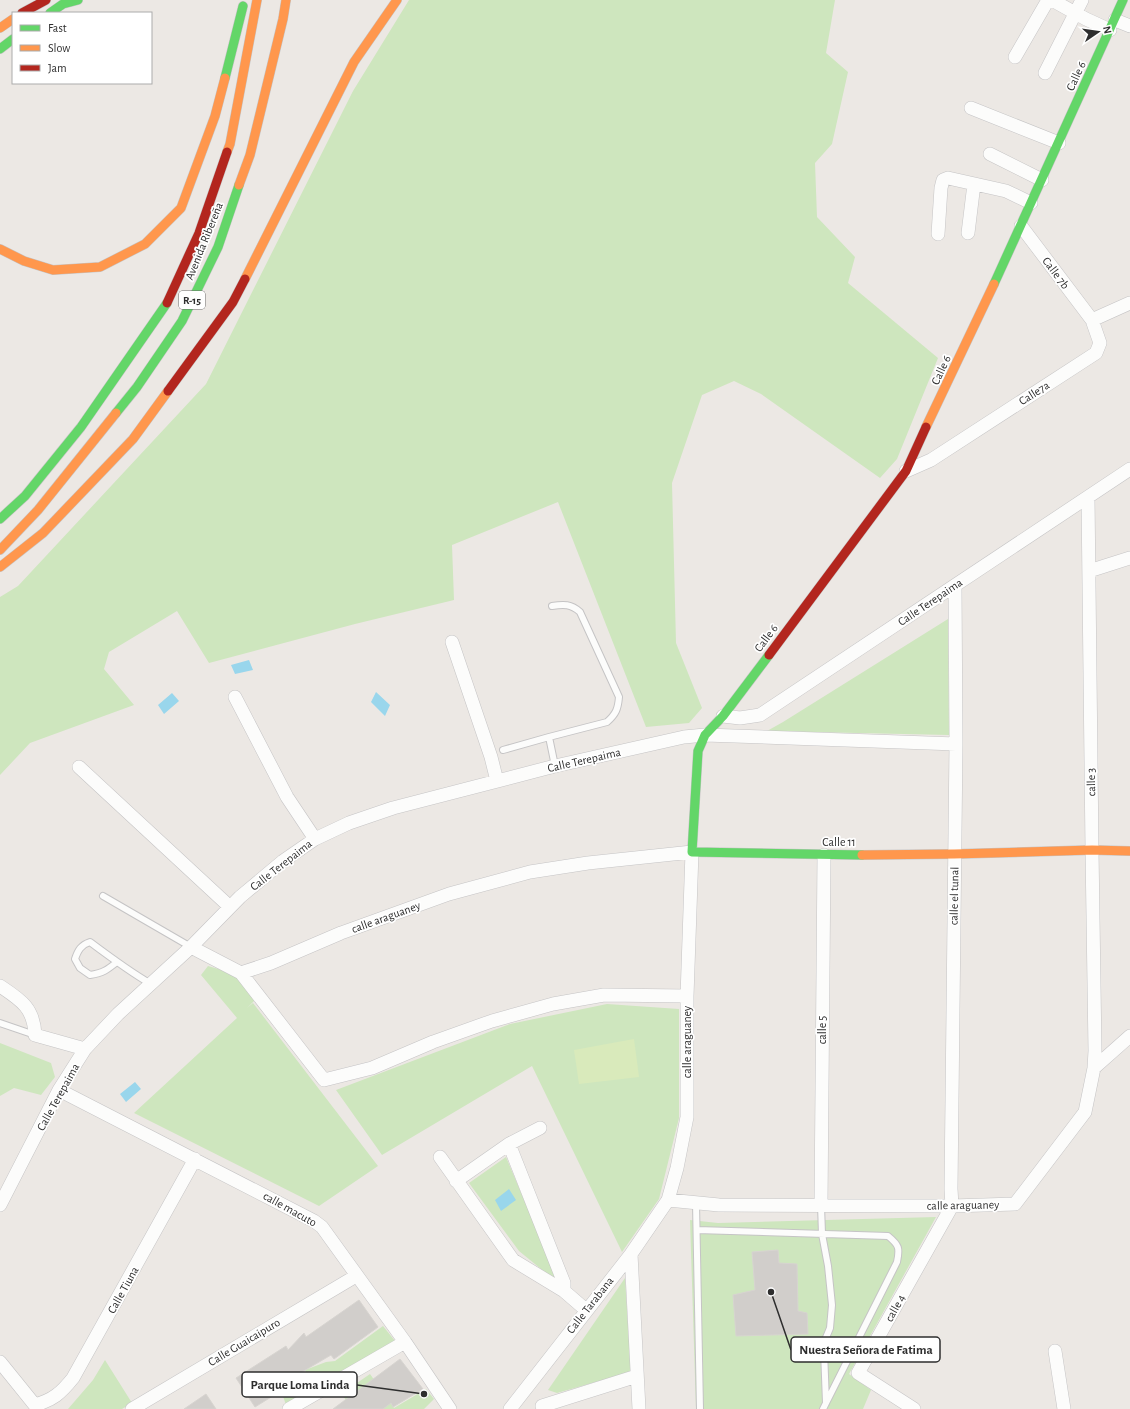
<svg xmlns="http://www.w3.org/2000/svg" width="1130" height="1409" viewBox="0 0 1130 1409" font-family="'Alegreya Sans',sans-serif">
<style>
.green{fill:#cee6be}
.pitch{fill:#d9eabb}
.water{fill:#99d6ec}
.building{fill:#d1cecb;stroke:#d7d4d0}
.lines{fill:none;stroke-linecap:round;stroke-linejoin:round}
.lane-casing{stroke:#c5c4c5;stroke-width:8}
.street-casing{stroke:#c5c4c5;stroke-width:14}
.fast-casing{stroke:#c5c4c5;stroke-width:10}
.slow-casing{stroke:#c5c4c5;stroke-width:10}
.jam-casing{stroke:#c5c4c5;stroke-width:10}
.lane{stroke:#fcfcfb;stroke-width:6}
.street{stroke:#fcfcfb;stroke-width:13}
.fast{stroke:#63d668;stroke-width:9}
.slow{stroke:#ff974d;stroke-width:9}
.jam{stroke:#b3261e;stroke-width:9}
.labels{text-anchor:middle;stroke-width:3.5;stroke-linejoin:round;paint-order:stroke}
.shield{fill:#fff;stroke:#6d6d6d;stroke-width:1}
.shield-label{font-size:11px;font-weight:bold;fill:#2e2e2e}
.street-label{font-size:12px;fill:#2e2e2e;stroke:#fff}
.leader{fill:none;stroke:#2e2e2e;stroke-width:1.5}
.callout-dot{fill:#2e2e2e;stroke:#fff;stroke-width:1.5}
.callout{fill:#fff;stroke:#2e2e2e;stroke-width:1.5}
.callout-label{font-size:13px;text-anchor:middle;font-weight:bold;fill:#2e2e2e}
</style>
<rect width="100%" height="100%" fill="#ece8e4"/>
<path class="green" d="M409 0H835L826 53 848 72 832 144 815 163 817 217 855 257 848 283 938 358 897 459 880 478 761 394 734 381 702 395 672 483 676 643 702 708 689 723 646 727 558 502 452 545 454 600 355 624 209 663 177 611 109 652 104 669 134 705 30 743 0 775V597L18 586 206 384 353 91Z
M948 619 949 735 767 731 783 722Z
M208 966 239 975 257 998 247 1008 253 1003 378 1166 319 1206 134 1113 237 1018 201 975Z
M607 1004 679 1009V1118L659 1199 622 1252 532 1066 382 1155 336 1090 510 1024Z
M0 1043 51 1063 55 1077 41 1095 14 1088 0 1096Z
M506 1157 527 1207 562 1280 557 1282 519 1251 469 1183Z
M936 1217 849 1374 871 1390 863 1409H696L690 1220 718 1223Z
M625 1278 631 1372 557 1393 548 1390Z
M383 1326 395 1341 286 1405 282 1393 308 1375 305 1370 326 1362 335 1361Z
M105 1360 132 1403 122 1409H68L93 1380Z
M370 1374 394 1408 426 1389 434 1399 424 1409H354L341 1394Z"/>
<path class="pitch" d="M634 1039 639 1077 579 1084 574 1050Z"/>
<path class="water" d="M249 660 253 670 235 674 231 665Z
M376 692 390 705 385 716 371 702Z
M172 693 179 701 164 714 158 705Z
M135 1082 141 1089 126 1102 120 1094Z
M509 1189 516 1200 501 1211 495 1200Z"/>
<path class="building" d="M778 1250 779 1263 797 1264 798 1311 807 1313 808 1334 736 1336 733 1295 755 1290 752 1252Z
M359 1300 378 1327 334 1359 331 1355 302 1372 305 1376 255 1407 236 1378 286 1346 288 1350 304 1333 306 1337Z
M400 1359 423 1389 393 1407 391 1403 383 1409H333Z
M206 1394 216 1409H184Z"/>
<g class="lines">
<g class="lane-casing">
<path id="lane" d="M552 606C564 604 571 604 580 612L619 697C618 709 616 714 607 722L549 737 555 766
M503 750 549 737
M103 896 191 947
M117 962C107 970 103 973 90 975L80 968 75 959C78 950 81 945 90 942 110 957 130 972 151 984
M0 1023 35 1035
M696 1203 700 1409
M821 1205 822 1234 828 1266 832 1305 830 1328 825 1340 824 1350 826 1403
M697 1230 888 1236C899 1245 900 1248 897 1262L823 1409"/>
</g>
<g class="street-casing">
<path id="street" d="M1052 0 1086 19 1110 30
M1115 20 1130 26
M1015 57 1048 0
M1045 73 1082 0
M971 108 1059 143
M990 154 1042 180
M1021 226 1092 320
M968 233 974 184
M938 234 941 188 943 180 948 178 1006 191 1031 203
M906 471 931 460 1096 353 1100 343 1092 320 1130 303
M1088 497 1092 850 1095 1051 1094 1068
M1089 571 1130 558
M452 642 491 757 497 781
M235 697 287 797 315 839
M723 716 740 718 760 715 1130 469
M79 767 230 907
M191 947 241 973 271 963 341 933 449 894 530 872 588 863 692 852 687 996V1117L677 1168 668 1200 631 1254 510 1409
M241 973 324 1080 372 1068 433 1042 492 1021 553 1004 604 995 687 996
M0 986C21 1000 34 1008 35 1035L85 1049
M59 1090 314 1221 322 1227 405 1342 450 1409
M509 1144 564 1283V1291
M440 1157 513 1260 564 1291 586 1310
M456 1181 509 1144 540 1128
M668 1200 719 1205 952 1206 1015 1204 1085 1112 1094 1068 1130 1036
M0 1205 59 1090 85 1049 118 1014 191 947 240 897 283 861 315 839 349 823 393 808 555 766 684 737 705 735 956 744
M821 1205 824 855
M631 1254 639 1409
M1055 1351 1064 1409
M0 1362 38 1409
M35 1405C53 1400 61 1393 73 1378L195 1159
M542 1406 637 1376
M132 1409 356 1276
M289 1409 405 1342
M914 1409 858 1373 952 1206 951 1189 956 744 955 586"/>
</g>
<g class="fast-casing">
<path id="fast" d="M50 13 63 4 78 0
M0 49 13 39
M225 78 243 6
M994 284 1123 0
M116 413 137 387 182 321 218 247 239 185
M0 519 25 496 81 427 167 303
M769 655 723 716 705 735 698 751 692 852 862 855"/>
</g>
<g class="slow-casing">
<path id="slow" d="M0 28 13 19
M227 152 230 144 257 0
M239 185 250 155 283 19 286 0
M0 249 24 261 53 270 100 267 145 244 181 208 215 116 225 78
M245 279 354 62 397 0
M926 427 994 284
M0 550 38 510 116 413
M0 567 43 533 133 439 168 391
M862 855 954 854 1092 850 1130 851"/>
</g>
<g class="jam-casing">
<path id="jam" d="M22 13 46 0
M167 303 199 233 227 152
M168 391 233 302 245 279
M769 655 906 471 926 427"/>
</g>
<use href="#lane" class="lane"/>
<use href="#street" class="street"/>
<use href="#fast" class="fast"/>
<use href="#slow" class="slow"/>
<use href="#jam" class="jam"/>
</g>
<g class="labels">
<rect class="shield" x="179" y="291" width="26" height="18" rx="3"/>
<g class="shield-label">
<text x="192" y="304">R-15</text>
</g>
<g class="street-label">
<text transform="translate(1076 76) rotate(-65)" y="4">Calle 6</text>
<text transform="translate(204 241) rotate(-68)" y="4">Avenida Ribereña</text>
<text transform="translate(1056 273) rotate(53)" y="4">Calle 7b</text>
<text transform="translate(941 370) rotate(-65)" y="4">Calle 6</text>
<text transform="translate(1034 393) rotate(-33)" y="4">Calle7a</text>
<text transform="translate(930 602) rotate(-34)" y="4">Calle Terepaima</text>
<text transform="translate(766 638) rotate(-53)" y="4">Calle 6</text>
<text transform="translate(584 760) rotate(-13)" y="4">Calle Terepaima</text>
<text transform="translate(1091 782) rotate(-91)" y="4">calle 3</text>
<text x="839" y="846">Calle 11</text>
<text transform="translate(281 865) rotate(-38)" y="4">Calle Terepaima</text>
<text transform="translate(954 896) rotate(-89)" y="4">calle el tunal</text>
<text transform="translate(386 917) rotate(-20)" y="4">calle araguaney</text>
<text transform="translate(822 1030) rotate(-90)" y="4">calle 5</text>
<text transform="translate(687 1042) rotate(-90)" y="4">calle araguaney</text>
<text transform="translate(58 1097) rotate(-61)" y="4">Calle Terepaima</text>
<text transform="translate(963 1205) rotate(-1)" y="4">calle araguaney</text>
<text transform="translate(290 1209) rotate(29)" y="4">calle macuto</text>
<text transform="translate(123 1290) rotate(-61)" y="4">Calle Tiuna</text>
<text transform="translate(590 1305) rotate(-52)" y="4">Calle Tarabana</text>
<text transform="translate(895 1308) rotate(-61)" y="4">calle 4</text>
<text transform="translate(244 1342) rotate(-31)" y="4">Calle Guaicaipuro</text>
</g>
</g>
<path class="leader" d="M771 1292L791 1350M424 1394L357 1385"/>
<g class="callout-dot">
<circle cx="771" cy="1292" r="4"/>
<circle cx="424" cy="1394" r="4"/>
</g>
<g class="callout">
<rect x="791" y="1337" width="149" height="25" rx="4"/>
<rect x="242" y="1372" width="115" height="25" rx="4"/>
</g>
<g class="callout-label">
<text x="866" y="1354">Nuestra Señora de Fatima</text>
<text x="300" y="1389">Parque Loma Linda</text>
</g>
<rect x="12" y="12" width="140" height="72" fill="#ffffff" stroke="#ababab"/>
<rect x="20" y="25" width="20" height="6" fill="#63d668" stroke="#ababab"/>
<text x="48" y="32" font-size="12" fill="#2e2e2e">Fast</text>
<rect x="20" y="45" width="20" height="6" fill="#ff974d" stroke="#ababab"/>
<text x="48" y="52" font-size="12" fill="#2e2e2e">Slow</text>
<rect x="20" y="65" width="20" height="6" fill="#b3261e" stroke="#ababab"/>
<text x="48" y="72" font-size="12" fill="#2e2e2e">Jam</text>
<g transform="translate(1098 32) rotate(77)" stroke="#ffffff" stroke-width="3" paint-order="stroke">
<path d="M0-3L7 15L0 10L-7 15Z" fill="#2e2e2e"/>
<text y="-6" font-size="11" font-weight="bold" text-anchor="middle" fill="#2e2e2e">N</text>
</g>
</svg>
